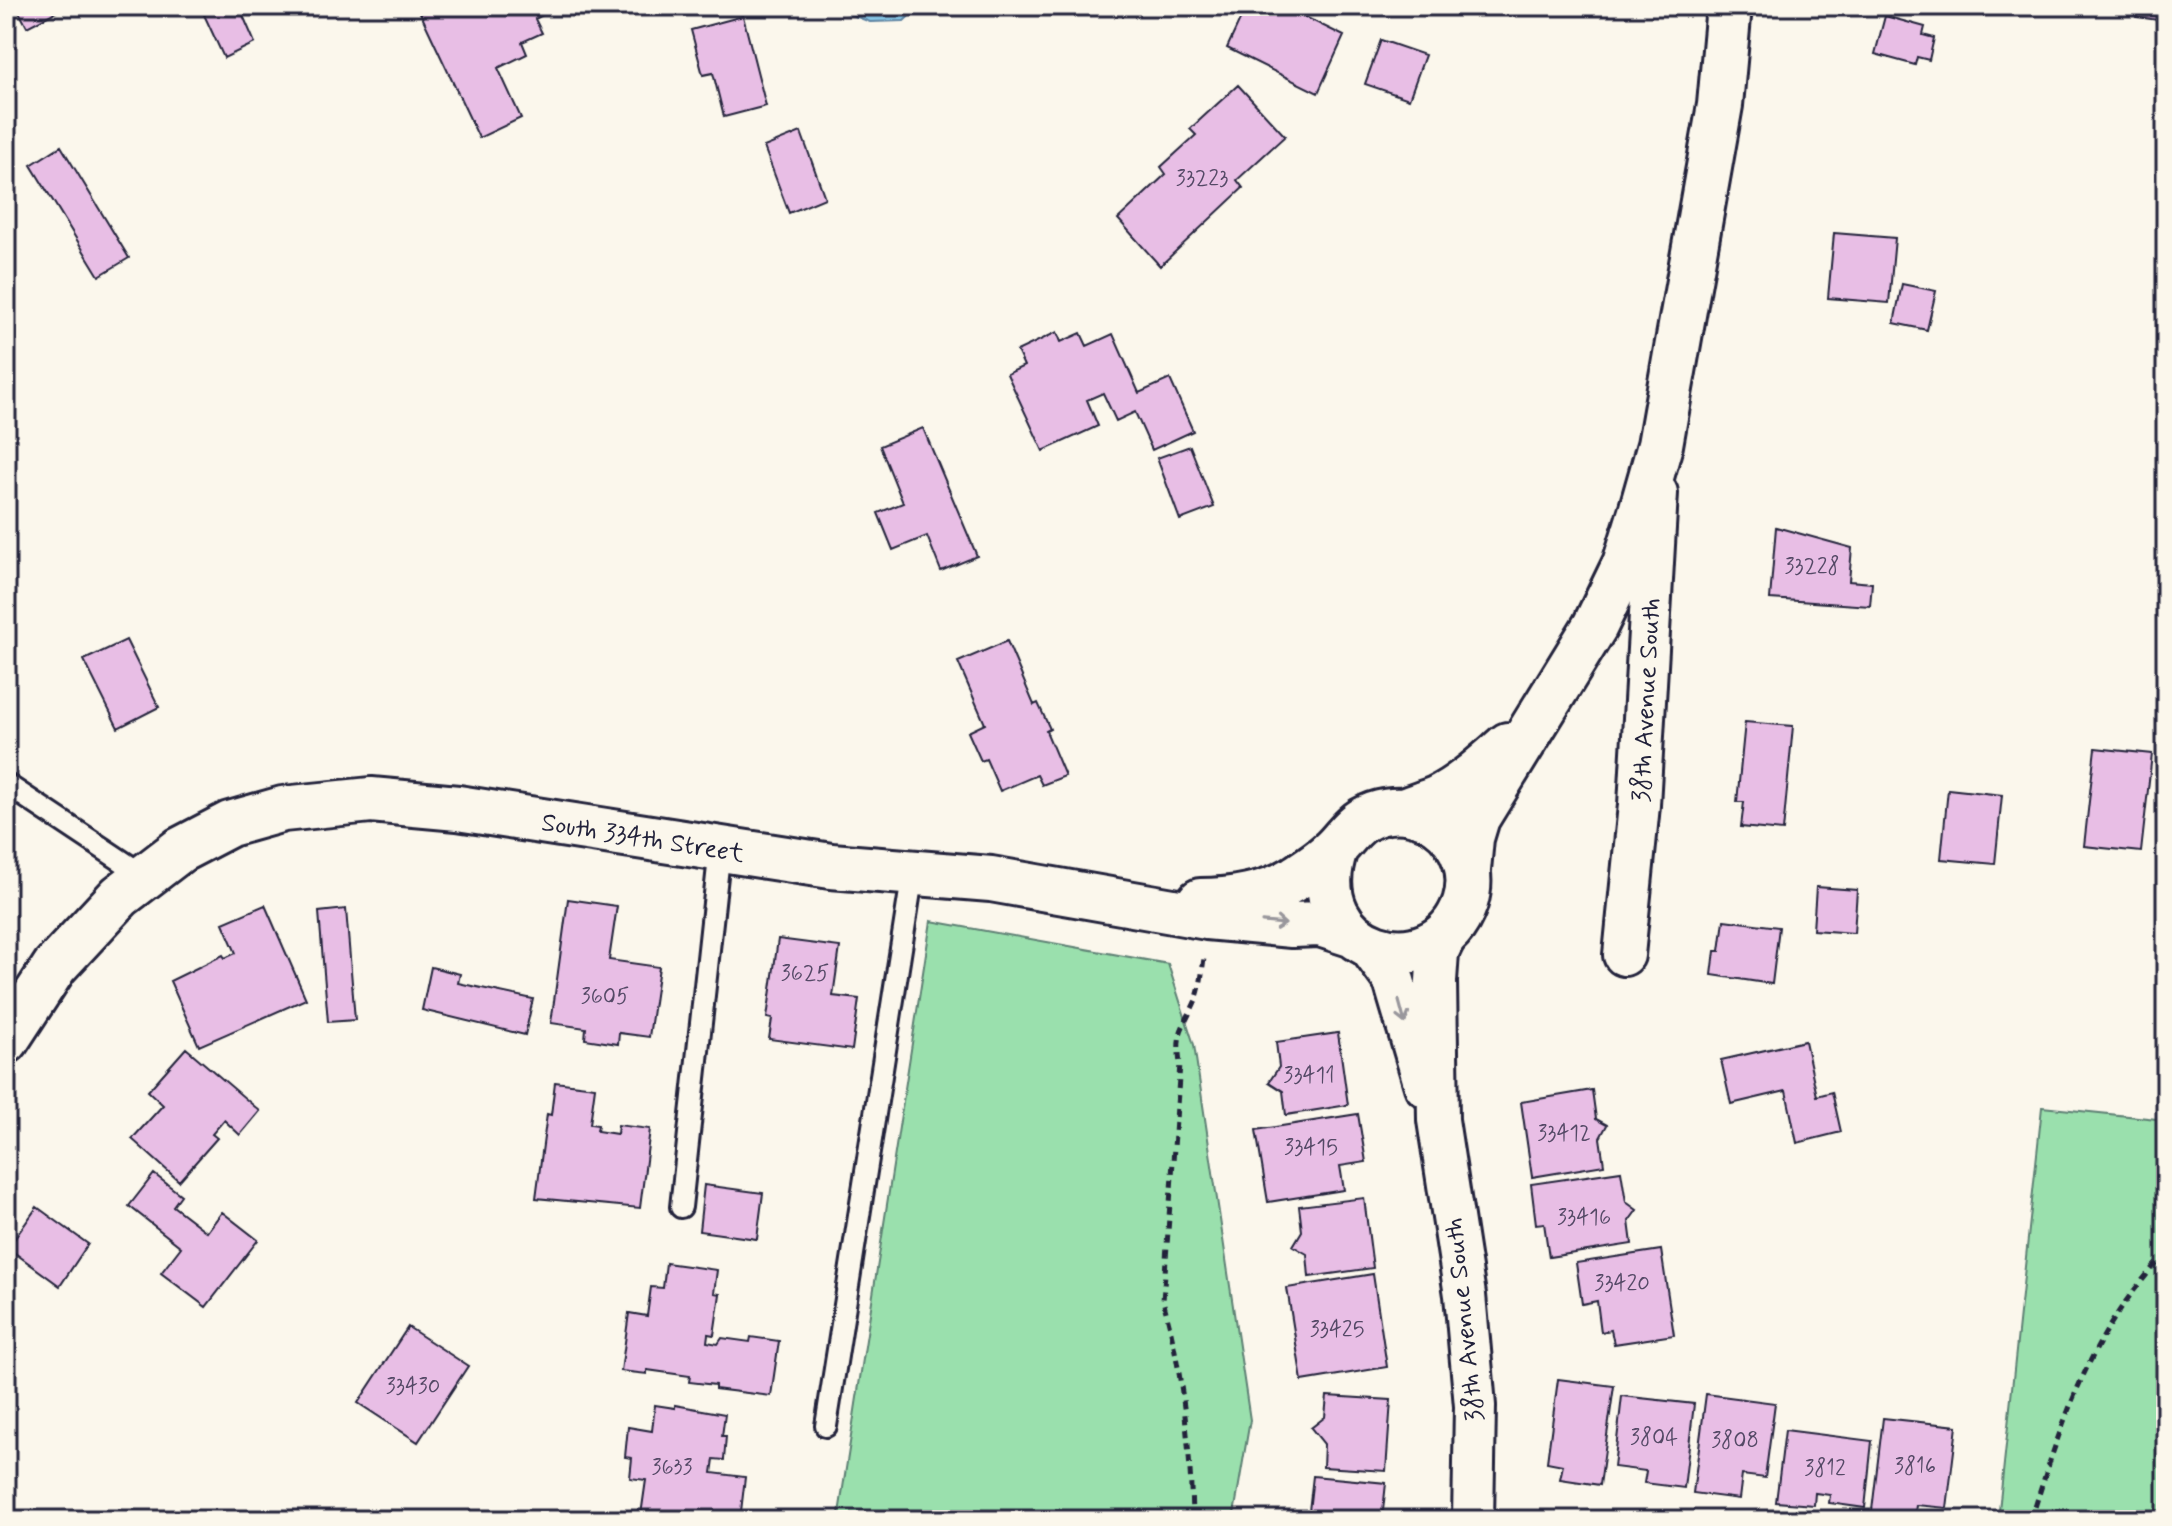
<svg xmlns="http://www.w3.org/2000/svg" width="2172" height="1526" viewBox="0 0 2172 1526" font-family="Mynerve,sans-serif">
<style>
.green{fill:#9ae0ad;stroke:#5e8174;stroke-width:2}
.water{fill:#86c6e6;stroke:#5e84a2;stroke-width:2}
.building{fill:#e8bee5;stroke:#22223b;stroke-width:2}
.lines{fill:none;stroke-linecap:round;stroke-linejoin:round}
.lane-casing{stroke:#22223b;stroke-width:26}
.street-casing{stroke:#22223b;stroke-width:46}
.secondary-casing{stroke:#22223b;stroke-width:50}
.path{stroke:#22223b;stroke-width:5;stroke-dasharray:8 6;stroke-linecap:butt}
.lane{stroke:#fbf7ec;stroke-width:20}
.street{stroke:#fbf7ec;stroke-width:40}
.secondary{stroke:#fbf7ec;stroke-width:44}
.oneway{stroke:#99979c}
.labels{text-anchor:middle;stroke-width:7;stroke-linejoin:round;paint-order:stroke}
.number-label{font-size:22px;fill:#544966}
.street-label{font-size:26px;fill:#22223b;stroke:#fbf7ec}
</style>
<rect width="100%" height="100%" fill="#fbf7ec"/>
<filter id="ink" filterUnits="userSpaceOnUse"><feTurbulence type="fractalNoise" baseFrequency=".0125" numOctaves="2"/><feDisplacementMap in="SourceGraphic" scale="16" xChannelSelector="R" yChannelSelector="G"/><feConvolveMatrix kernelMatrix="1 2 1 2 8 2 1 2 1" color-interpolation-filters="sRGB"/></filter>
<g filter="url(#ink)">
<path class="green" d="M931 921 1168 964 1194 1045 1250 1420 1233 1520H838Z
M2042 1107 2166 1120V1520H1998Z"/>
<path class="water" d="M829 6H920L904 21 870 22Z"/>
<path class="building" d="M16 6H67L27 27Z
M200 6H239L255 43 224 58Z
M417 6H559L535 19 542 33 522 42 527 54 498 68 521 118 479 138Z
M1269 6H1283L1344 36 1318 93 1227 48 1246 7 1265 16Z
M2138 6H2166V21L2136 17Z
M743 16 766 106 724 117 713 73 703 75 691 30Z
M1885 16 1925 27 1923 35 1934 38 1929 60 1917 57 1915 65 1875 54Z
M1381 40 1425 55 1409 99 1365 84Z
M1238 85 1285 136 1237 180 1243 188 1160 266 1118 219 1166 174 1161 167 1196 135 1190 129Z
M801 132 825 198 789 213 764 147Z
M61 146 129 258 99 276 31 165Z
M1834 233 1895 238 1889 303 1828 298Z
M1902 284 1936 291 1927 330 1894 323Z
M1057 332 1061 342 1081 333 1087 346 1113 334 1139 393 1170 379 1193 431 1152 450 1135 412 1116 421 1103 393 1087 400 1098 426 1043 451 1007 374 1024 366 1017 351Z
M923 428 977 556 941 571 927 536 893 550 878 513 903 503 880 446Z
M1190 446 1214 507 1180 520 1157 458Z
M1776 527 1852 548 1849 581 1872 583 1870 606 1770 599Z
M126 640 159 707 118 728 84 660Z
M1007 641 1034 705 1038 703 1050 729 1046 731 1065 776 1042 785 1037 775 1000 791 986 759 981 761 968 732 985 724 958 662Z
M1745 722 1793 726 1783 831 1741 827 1744 802H1737Z
M2095 748 2152 754 2141 852 2084 846Z
M1948 789 2002 795 1995 864 1941 859Z
M1816 887 1857 890 1854 933 1813 930Z
M568 899 617 906 609 960 659 967 649 1037 619 1033 618 1044 585 1039 586 1028 551 1023Z
M265 905 306 999 199 1046 170 981 223 955 225 958 236 953 223 923Z
M346 909 355 1020 328 1022 319 912Z
M1724 920 1779 927 1772 984 1712 975 1715 951H1720Z
M778 939 840 947 833 996 859 999 852 1050 769 1039 772 1019 767 1018Z
M431 967 460 974 458 983 533 999 525 1035 422 1010Z
M1338 1033 1348 1105 1286 1115 1283 1091 1269 1082 1279 1067 1276 1042Z
M1805 1041 1817 1096 1832 1092 1841 1132 1797 1143 1786 1091 1731 1104 1721 1060Z
M186 1048 260 1111 240 1135 224 1120 212 1134 217 1138 179 1181 132 1139 163 1105 148 1091Z
M555 1082 595 1087 590 1124 598 1125 597 1131 617 1134 618 1125 650 1129 640 1208 536 1198 547 1114 551 1115Z
M1592 1090 1596 1119 1607 1125 1600 1138 1604 1165 1532 1177 1521 1102Z
M1358 1114 1366 1162 1340 1166 1344 1190 1268 1202 1256 1130Z
M1621 1171 1626 1202 1637 1210 1629 1221 1632 1244 1549 1257 1544 1223 1536 1224 1531 1184Z
M154 1174 181 1195 173 1206 207 1232 222 1212 258 1240 206 1307 161 1273 181 1247 129 1206Z
M704 1185 763 1193 757 1239 699 1231Z
M1364 1198 1373 1268 1309 1277 1307 1254 1293 1246 1302 1231 1299 1206Z
M37 1207 88 1244 60 1286 8 1248Z
M1661 1250 1674 1335 1614 1344 1611 1330 1601 1332 1597 1301 1582 1304 1576 1263Z
M666 1263 717 1270 714 1293 720 1294 714 1335 708 1334 707 1342 718 1344 722 1338 750 1342 751 1337 779 1341 771 1396 715 1389V1385L689 1382 690 1376 647 1370V1374L621 1371 629 1313 647 1316 651 1287 663 1288Z
M1373 1274 1387 1367 1302 1381 1287 1288Z
M408 1327 468 1366 418 1442 358 1403Z
M1558 1379 1614 1386 1600 1485 1560 1479 1563 1465 1547 1462Z
M1706 1394 1775 1403 1765 1478 1742 1475 1739 1499 1693 1493Z
M1327 1396 1391 1400 1386 1471 1323 1467 1324 1444 1311 1428 1325 1417Z
M1622 1396 1694 1404 1684 1488 1644 1483 1646 1471 1614 1467Z
M655 1405 675 1408V1405L725 1414 722 1436H726L724 1460 714 1459 712 1473 745 1477 740 1520H681L641 1515 646 1480 630 1478 632 1458 625 1457 628 1427 652 1431Z
M1883 1418 1957 1426 1947 1508 1916 1505 1914 1520 1871 1519Z
M1785 1430 1872 1441 1865 1508 1829 1503 1830 1495 1815 1493 1814 1505 1776 1502Z
M1313 1476 1386 1483 1382 1520H1308Z"/>
<g class="lines">
<g class="lane-casing">
<path id="lane" d="M6 784 146 877
M681 1207 720 848
M826 1426 913 872"/>
</g>
<g class="street-casing">
<path id="street" d="M1448 931 1438 952 1436 981 1438 1120 1465 1295 1475 1406 1473 1520
M1367 944 1394 981 1425 1086
M1624 955 1639 805 1657 493"/>
</g>
<g class="secondary-casing">
<path id="secondary" d="M1406 810C1416 806 1426 803 1436 799 1463 786 1486 764 1508 745
M1468 870 1471 838 1477 818 1595 626 1625 564 1641 512 1660 445 1720 105 1729 6
M1200 901C1230 901 1268 895 1294 879 1307 870 1322 861 1333 850 1344 840 1350 828 1363 820 1393 802 1435 811 1455 840 1468 859 1472 881 1465 903 1435 990 1300 952 1335 849
M6 1041 55 966 120 896 180 850 230 824 283 809 371 800 458 808 831 866 991 879 1207 917 1292 925 1320 924 1351 934"/>
</g>
<path class="path" d="M1192 1520C1191 1452 1182 1366 1163 1301L1180 1064C1176 1030 1182 1031 1195 1002 1201 989 1202 972 1204 958
M2031 1520C2057 1437 2084 1351 2140 1283 2148 1274 2155 1262 2166 1257"/>
<use href="#lane" class="lane"/>
<use href="#street" class="street"/>
<use href="#secondary" class="secondary"/>
</g>
<defs><path id="oneway-shaft" d="M-6 0H5M1.5-3L5.5 0L1.5 3" fill="none" stroke-width="1.6" stroke-linecap="round" stroke-linejoin="round" transform="scale(2)"/></defs>
<g class="oneway">
<use href="#oneway-shaft" transform="translate(1274 923) rotate(5)"/>
<use href="#oneway-shaft" transform="translate(1402 1012) rotate(75)"/>
</g>
</g>
<g class="labels">
<g class="number-label">
<text x="1202" y="185">33223</text>
<text x="1812" y="573">33228</text>
<text x="805" y="980">3625</text>
<text x="605" y="1003">3605</text>
<text x="1309" y="1082">33411</text>
<text x="1564" y="1140">33412</text>
<text x="1311" y="1154">33415</text>
<text x="1584" y="1224">33416</text>
<text x="1622" y="1290">33420</text>
<text x="1337" y="1336">33425</text>
<text x="413" y="1393">33430</text>
<text x="1654" y="1444">3804</text>
<text x="1735" y="1447">3808</text>
<text x="1915" y="1473">3816</text>
<text x="672" y="1474">3633</text>
<text x="1825" y="1475">3812</text>
</g>
<g class="street-label">
<text transform="translate(1645 700) rotate(-87)" y="9">38th Avenue South</text>
<text transform="translate(643 837) rotate(9)" y="9">South 334th Street</text>
<text transform="translate(1463 1320) rotate(-96)" y="9">38th Avenue South</text>
</g>
</g>
<rect width="2172" height="1526" fill="none" stroke="#fbf7ec" stroke-width="32"/>
<rect x="16" y="16" width="2140" height="1494" fill="none" stroke="#22223b" stroke-width="3" filter="url(#ink)"/>
</svg>
